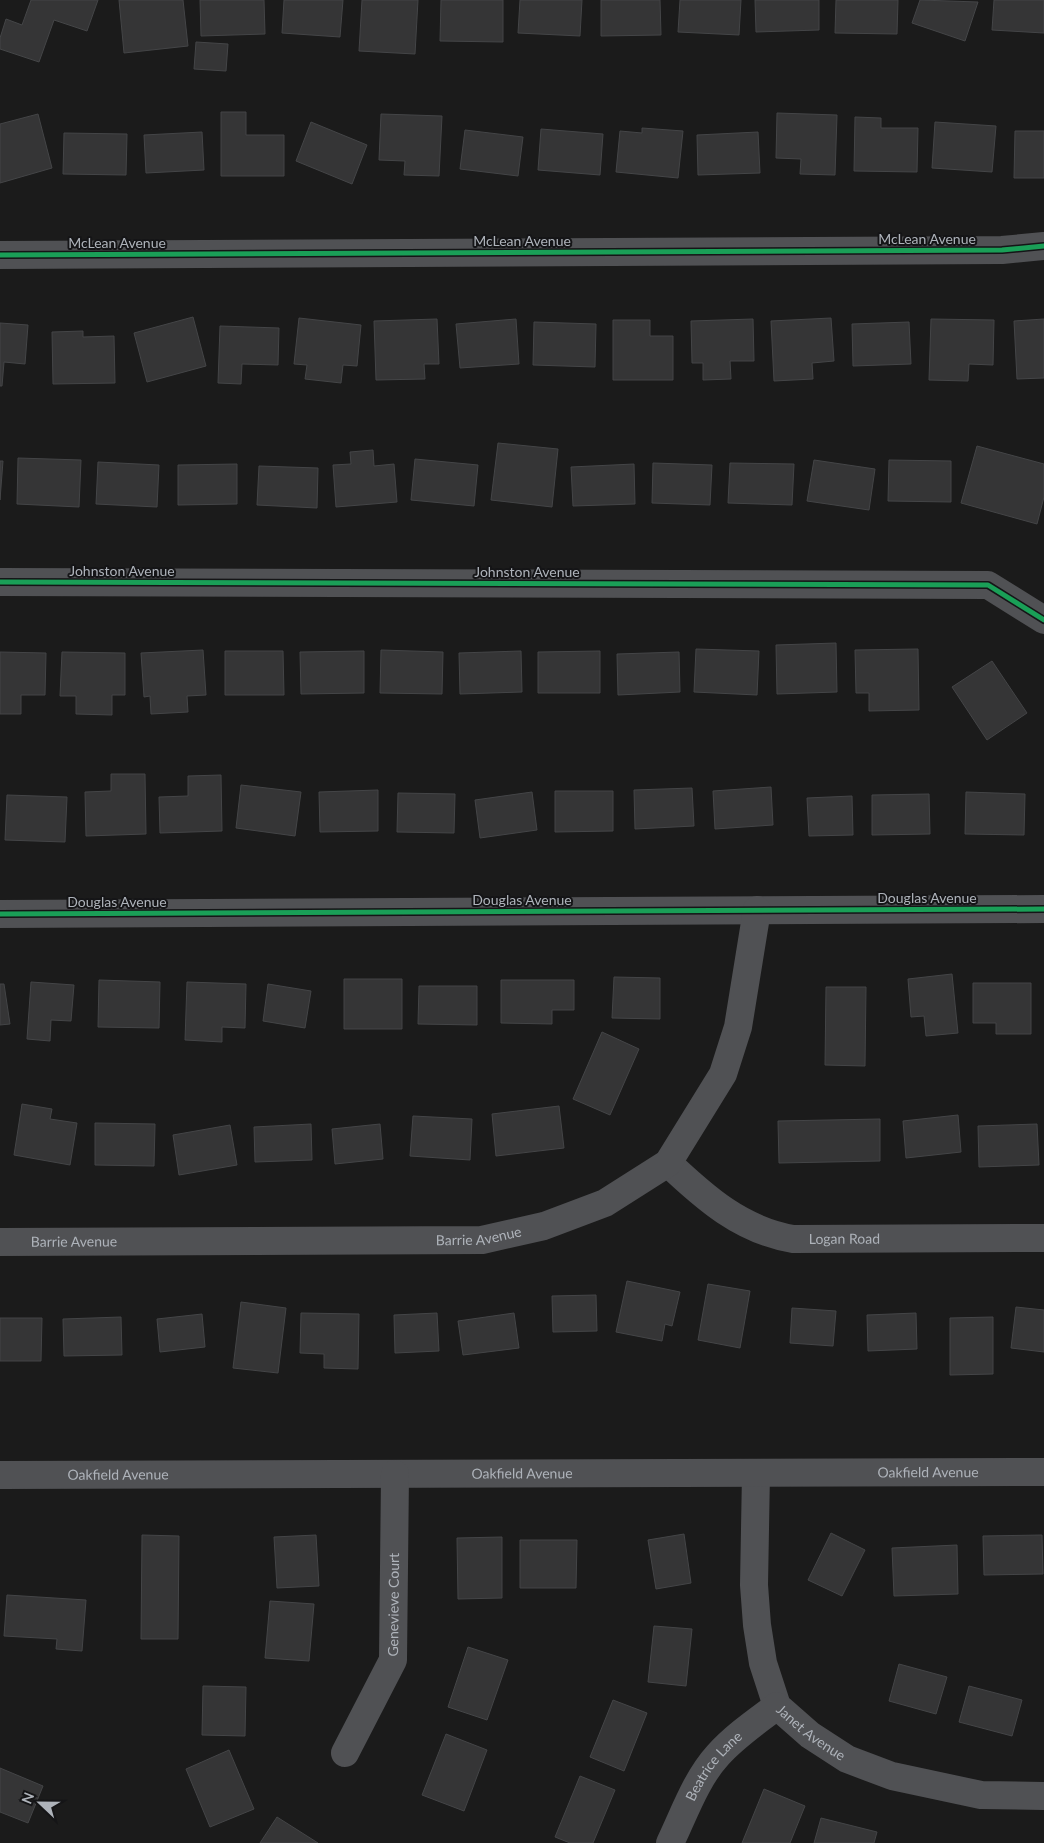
<svg xmlns="http://www.w3.org/2000/svg" width="1044" height="1843" viewBox="0 0 1044 1843" font-family="Lato,sans-serif">
<style>
.building{fill:#353536;stroke:#444547}
.lines{fill:none;stroke-linecap:round;stroke-linejoin:round}
.minor{stroke:#505154;stroke-width:28}
.cycleway-casing{stroke:#151517;stroke-width:8}
.cycleway{stroke:#1a9f57;stroke-width:5}
.labels{text-anchor:middle;stroke-width:4;stroke-linejoin:round;paint-order:stroke}
.street-label{font-size:14px;fill:#aeb3ba;stroke:#151517}
</style>
<rect width="100%" height="100%" fill="#1b1b1b"/>
<path class="building" d="M31 0H98L87 31 54 20 39 62 0 49V38L6 19 22 25Z
M119 0H183L188 46 124 53Z
M200 0H264L265 34 201 36Z
M284 0H343L340 37 282 33Z
M362 0H418L415 54 359 51Z
M441 0H503V42L440 41Z
M520 0H582L580 36 518 33Z
M601 0H660L661 35 601 36Z
M680 0H741L739 35 678 32Z
M755 0H819V30L756 32Z
M836 0H898L897 34 835 33Z
M920 0 978 2 965 41 912 23Z
M994 0H1044V33L992 30Z
M196 42 228 44 226 71 194 69Z
M221 112H246V135H284V176H221Z
M777 113 837 115 835 175 800 174 801 159 776 158Z
M38 114 52 168 0 183V124Z
M381 114 442 116 439 176 404 175 405 161 379 160Z
M855 117 881 118V128H918L917 172 854 171Z
M311 122 367 145 352 184 296 161Z
M935 122 996 126 992 172 932 168Z
M642 128 683 131 678 178 616 172 620 131 642 133Z
M541 129 603 134 600 175 538 170Z
M465 130 523 137 518 176 460 169Z
M1015 131H1044V178H1014Z
M202 132 204 170 146 173 144 135Z
M758 132 760 173 698 175 697 135Z
M64 133 127 134 126 175 63 174Z
M193 317 206 366 147 382 134 333Z
M299 318 361 325 357 366 343 365 341 383 305 379 307 365 294 364Z
M831 318 834 361 812 363 813 379 774 381 771 321Z
M437 319 439 364H424L425 379 376 380 374 321Z
M516 319 519 364 460 368 456 324Z
M753 319 754 361H730L731 379 703 380V363H692L691 321Z
M931 319 994 320 993 365 969 364 968 381 929 380Z
M1044 319V378L1017 379 1014 321Z
M613 320H650V336H673V380H613Z
M534 322 596 324 595 367 533 365Z
M909 322 911 364 853 366 852 324Z
M0 323 28 325 25 364 4 362 2 386H0Z
M220 326 279 328 278 365 242 364 241 384 218 383Z
M83 331V337L114 336 115 383 53 384 52 332Z
M498 443 558 449 552 507 491 500Z
M977 446 1044 464V497L1037 524 961 503Z
M373 450 374 466 394 464 397 502 336 507 333 465 351 464 350 452Z
M18 458 81 460 79 507 17 504Z
M415 459 478 465 474 506 411 500Z
M814 460 875 469 869 510 807 501Z
M889 460 951 461V502L888 501Z
M0 461H3L0 500Z
M98 462 159 465 157 507 96 504Z
M653 463 712 465 710 505 652 503Z
M730 463 794 464 792 505 728 503Z
M237 464V504L178 505V465Z
M634 464 635 504 573 506 571 467Z
M259 466 318 468 317 508 257 505Z
M836 643 837 692 777 694 776 645Z
M696 649 759 651 757 695 694 692Z
M918 649 919 710 869 711V693H856L855 650Z
M203 650 206 695 187 696 188 712 151 714 150 696 144 697 141 653Z
M381 650 443 652 442 694 380 693Z
M225 651H283L284 695H225Z
M364 651V693L301 694 300 652Z
M521 651 522 692 460 694 459 653Z
M600 651V693H538V652Z
M0 652 46 653 45 695H21V714H0Z
M62 652 125 653V695H112V715L76 714V696H60Z
M679 652 680 692 618 695 617 654Z
M992 661 1027 713 987 740 952 687Z
M111 774H145L146 834 86 836 85 792 111 791Z
M221 775 222 831 160 833 159 797 188 796V776Z
M241 785 301 792 295 836 236 828Z
M771 787 773 825 715 829 713 791Z
M692 788 694 826 635 829 634 790Z
M378 790V831L320 832 319 792Z
M555 791H613V831L555 832Z
M532 792 537 830 480 838 475 800Z
M966 792 1025 794 1024 835 965 834Z
M398 793 455 794 454 833 397 832Z
M929 794 930 834 872 835V795Z
M7 795 67 797 65 842 5 840Z
M852 796 853 835 809 836 807 798Z
M952 974 958 1033 926 1036 924 1016 911 1017 908 979Z
M614 977 660 978V1019L612 1018Z
M344 979H402V1029H344Z
M99 980 160 982 159 1028 98 1027Z
M501 980H574V1010H552V1024L501 1023Z
M31 982 74 985 71 1021 51 1020 50 1041 27 1039Z
M187 982 246 984 245 1028 222 1027V1042L185 1040Z
M973 983H1031V1034H996V1023H973Z
M0 984H4L10 1024 0 1025Z
M268 984 311 991 305 1028 263 1021Z
M419 986H477V1025L418 1024Z
M826 987H866L865 1066 825 1065Z
M602 1032 639 1049 610 1115 573 1099Z
M22 1104 52 1109 50 1119 77 1123 70 1165 14 1155Z
M559 1106 564 1148 496 1156 492 1114Z
M958 1115 961 1152 906 1158 903 1121Z
M413 1116 472 1119 470 1160 410 1156Z
M880 1119V1161L779 1163 778 1121Z
M95 1123 155 1124 154 1166 95 1165Z
M311 1124 312 1160 255 1162 254 1127Z
M380 1124 383 1159 335 1164 332 1129Z
M1037 1124 1039 1165 979 1167 978 1126Z
M230 1125 237 1165 179 1175 173 1135Z
M627 1281 680 1292 672 1326 665 1324 662 1341 616 1332Z
M708 1284 750 1291 740 1348 698 1340Z
M596 1295 597 1331 553 1332 552 1296Z
M241 1302 286 1308 278 1373 233 1368Z
M1016 1307 1044 1310V1352L1011 1348Z
M792 1308 836 1311 833 1346 790 1343Z
M301 1313 359 1314 358 1369 324 1368V1354L300 1353Z
M437 1313 439 1351 395 1353 394 1315Z
M514 1313 519 1348 463 1355 458 1321Z
M916 1313 917 1349 868 1351 867 1315Z
M202 1314 205 1347 160 1352 157 1319Z
M121 1317 122 1355 64 1356 63 1319Z
M993 1317V1374L950 1375V1318Z
M0 1318H42L41 1361H0Z
M831 1533 865 1550 842 1596 808 1580Z
M684 1534 691 1583 656 1589 648 1540Z
M142 1535 179 1536 178 1639H141Z
M316 1535 319 1586 277 1588 274 1537Z
M1042 1535 1043 1574 984 1575 983 1536Z
M502 1537V1598L458 1599 457 1538Z
M520 1540H577L576 1588H520Z
M957 1545 958 1594 894 1596 892 1548Z
M7 1595 86 1600 82 1651 56 1649 57 1639 4 1636Z
M270 1601 314 1604 309 1661 265 1658Z
M654 1626 692 1629 686 1686 648 1682Z
M468 1647 508 1660 487 1720 448 1707Z
M899 1664 947 1677 936 1714 889 1701Z
M203 1686 246 1687 245 1736 202 1735Z
M969 1686 1022 1700 1012 1736 959 1722Z
M613 1700 647 1713 624 1771 590 1757Z
M446 1734 487 1750 464 1811 422 1795Z
M229 1750 254 1809 210 1827 186 1769Z
M0 1768 43 1786 28 1823 0 1812Z
M580 1776 615 1790 593 1843H570L555 1837Z
M764 1789 805 1806 790 1843H742Z
M277 1817 318 1843H260Z
M821 1818 877 1832 874 1843H814Z"/>
<g class="lines">
<g class="minor">
<path d="M0 255 1002 250 1044 246"/>
<path d="M0 582 988 585 1044 620"/>
<path d="M0 914 1044 909"/>
<path id="s1" d="M668 1163C705 1198 741 1230 793 1239L1044 1238"/>
<path id="s2" d="M0 1242 482 1240 544 1226 605 1203 668 1163 723 1074 738 1027 757 910"/>
<path id="s3" d="M756 1473 754 1585 757 1625 763 1663 777 1706 810 1735 847 1759 892 1776 981 1795 1044 1796"/>
<path id="s4" d="M0 1475 1044 1472"/>
<path id="s5" d="M345 1753 393 1660 395 1474"/>
<path id="s6" d="M670 1843C684 1814 696 1779 718 1755 735 1736 757 1721 777 1706"/>
</g>
<g class="cycleway-casing">
<path id="cycleway" d="M0 255 1002 250 1044 246
M0 582 988 585 1044 620
M0 914 1044 909"/>
</g>
<use href="#cycleway" class="cycleway"/>
</g>
<g class="labels">
<g class="street-label">
<text x="927" y="244">McLean Avenue</text>
<text x="522" y="246">McLean Avenue</text>
<text x="117" y="248">McLean Avenue</text>
<text x="122" y="576">Johnston Avenue</text>
<text x="527" y="577">Johnston Avenue</text>
<text x="927" y="903">Douglas Avenue</text>
<text x="522" y="905">Douglas Avenue</text>
<text x="117" y="907">Douglas Avenue</text>
<text dy="5" stroke="none"><textPath href="#s2" startOffset="479">Barrie Avenue</textPath></text>
<text dy="5" stroke="none"><textPath href="#s1" startOffset="200">Logan Road</textPath></text>
<text dy="5" stroke="none"><textPath href="#s2" startOffset="74">Barrie Avenue</textPath></text>
<text dy="5" stroke="none"><textPath href="#s4" startOffset="928">Oakfield Avenue</textPath></text>
<text dy="5" stroke="none"><textPath href="#s4" startOffset="522">Oakfield Avenue</textPath></text>
<text dy="5" stroke="none"><textPath href="#s4" startOffset="118">Oakfield Avenue</textPath></text>
<text dy="5" stroke="none"><textPath href="#s5" startOffset="160">Genevieve Court</textPath></text>
<text dy="5" stroke="none"><textPath href="#s3" startOffset="279">Janet Avenue</textPath></text>
<text dy="5" stroke="none"><textPath href="#s6" startOffset="89">Beatrice Lane</textPath></text>
</g>
</g>
<g transform="translate(40 1803) rotate(292)" stroke="#151517" stroke-width="4" paint-order="stroke">
<path d="M0-4L9 19L0 12L-9 19Z" fill="#aeb3ba"/>
<text y="-8" font-size="14" font-weight="bold" text-anchor="middle" fill="#aeb3ba">N</text>
</g>
</svg>
